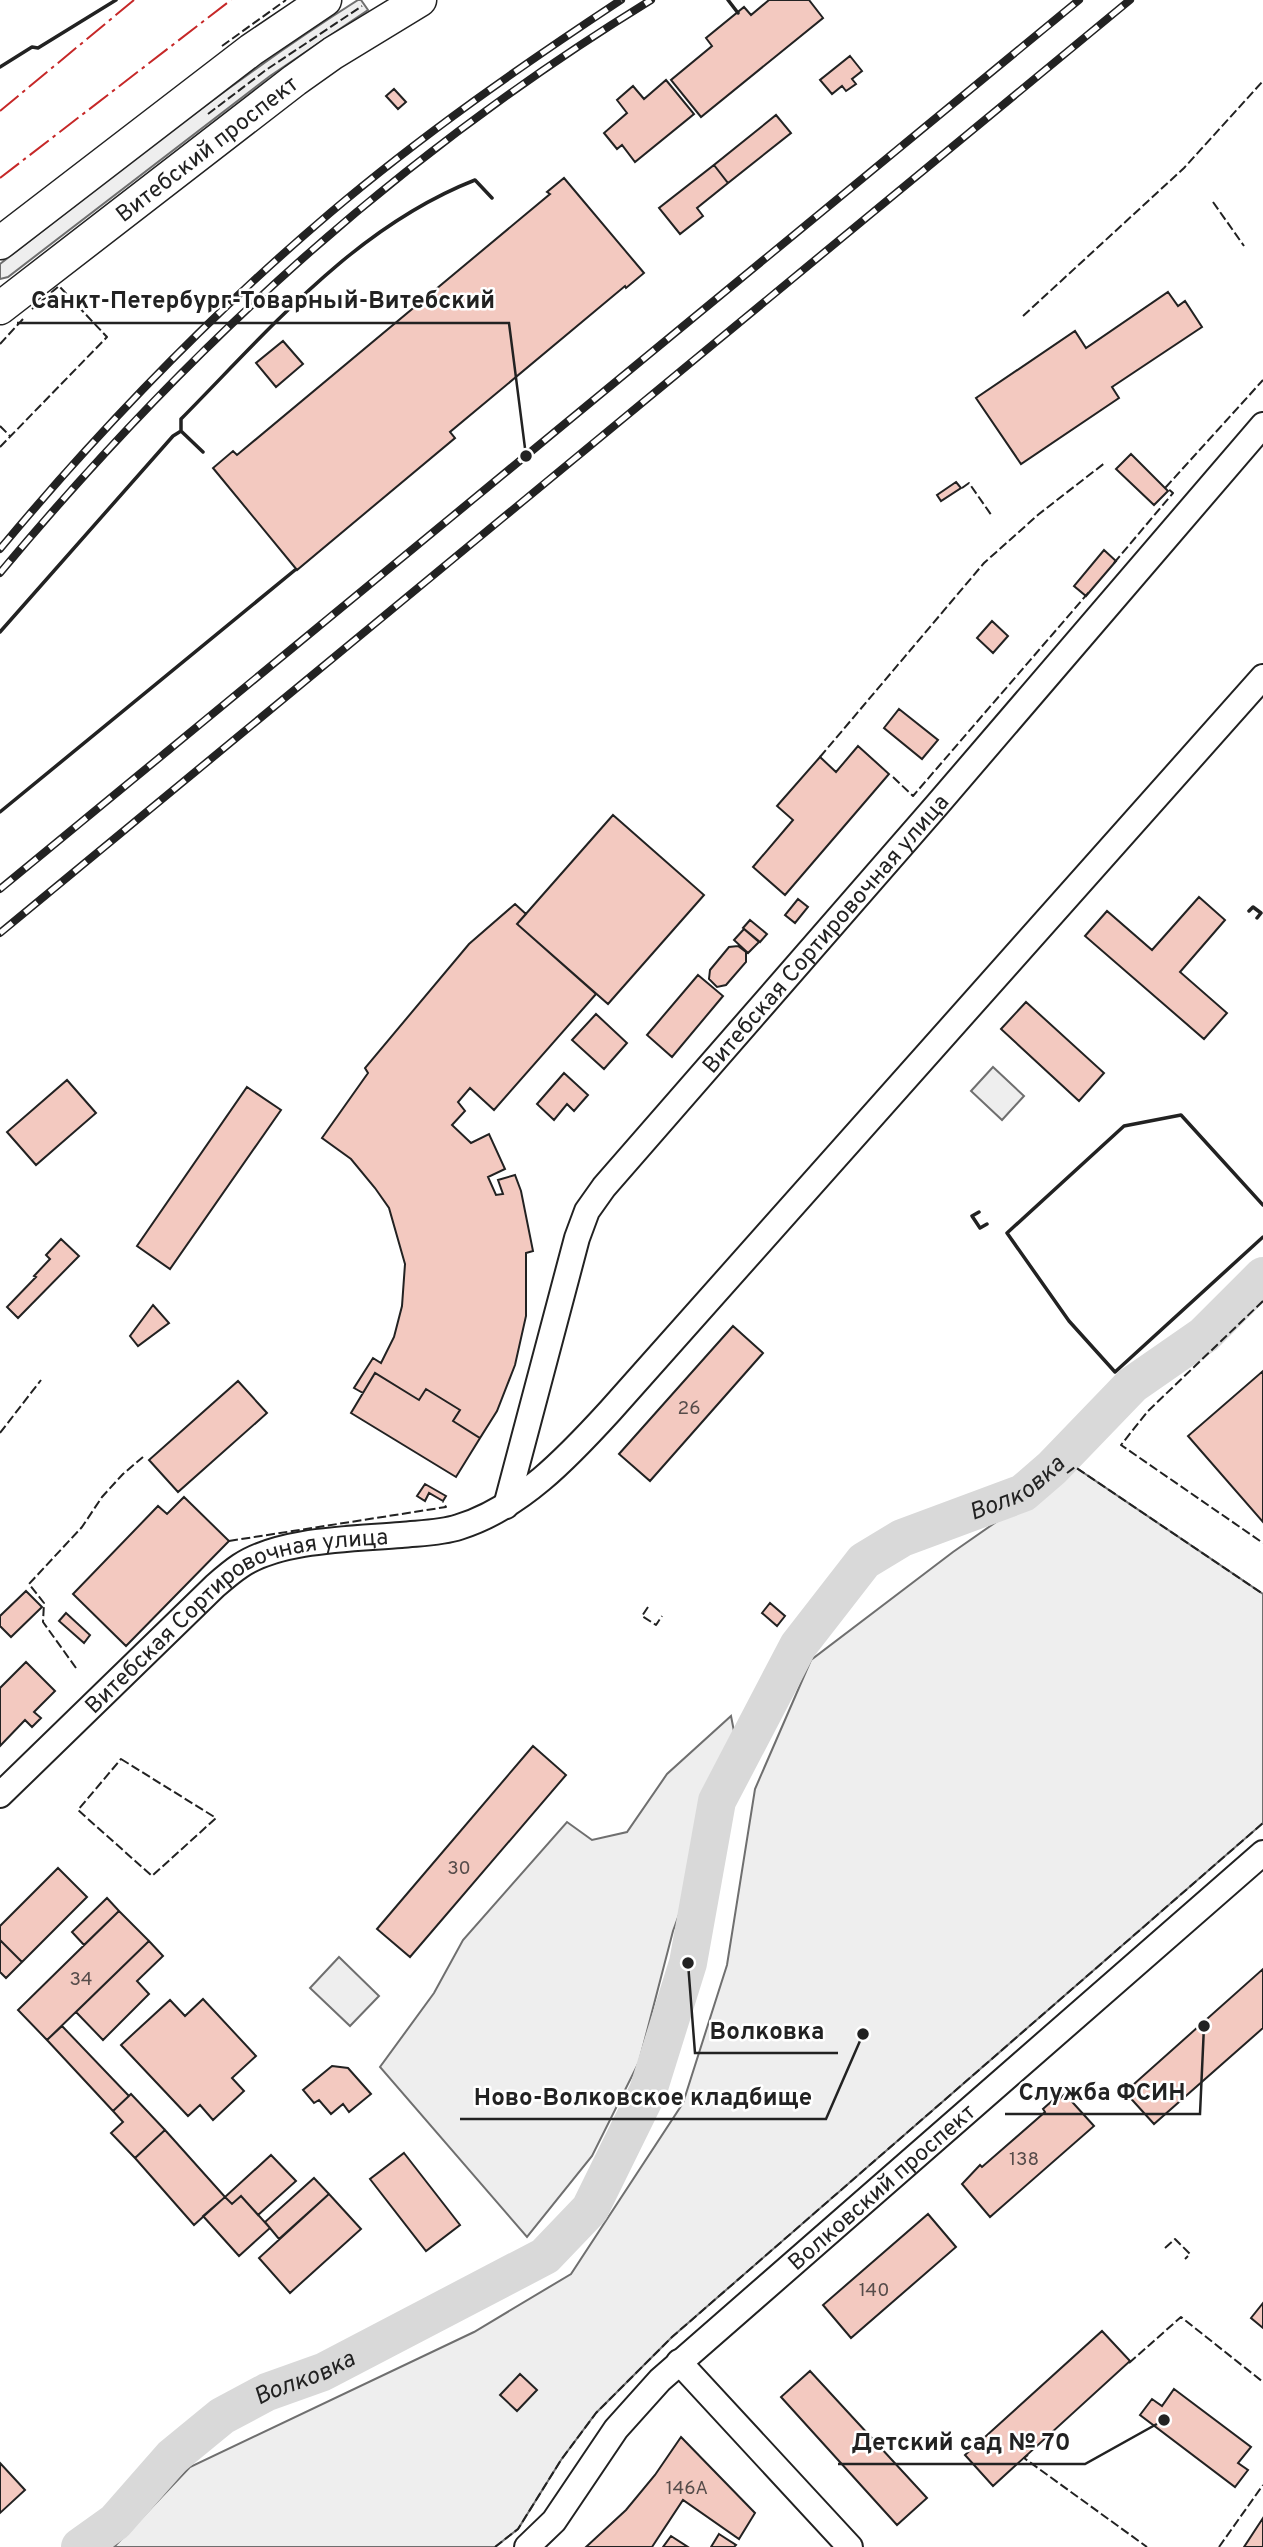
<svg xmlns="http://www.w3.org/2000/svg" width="1263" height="2547" viewBox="0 0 1263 2547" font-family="Overpass,sans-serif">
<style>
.green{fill:#eee;stroke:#6f6f6f;stroke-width:2}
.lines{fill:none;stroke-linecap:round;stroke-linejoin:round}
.river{stroke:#d9d9d9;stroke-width:38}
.building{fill:#f3c9c0;stroke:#222;stroke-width:2}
.minor-casing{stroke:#222;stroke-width:28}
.major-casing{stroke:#222;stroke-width:35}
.minor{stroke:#fff;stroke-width:24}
.major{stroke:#fff;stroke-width:32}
.rail-casing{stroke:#222;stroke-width:8}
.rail{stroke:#fff;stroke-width:5;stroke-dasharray:16;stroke-linecap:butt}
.fence{stroke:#222;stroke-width:2;stroke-dasharray:9 3.5;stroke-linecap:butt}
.wall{stroke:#222;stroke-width:3.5}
.power{stroke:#c62828;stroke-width:2;stroke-dasharray:24 5 3.5 5;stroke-linecap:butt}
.labels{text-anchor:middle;stroke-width:5;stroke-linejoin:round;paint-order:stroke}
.number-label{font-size:19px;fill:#564c4a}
.street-label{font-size:23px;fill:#222;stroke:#fff}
.water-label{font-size:24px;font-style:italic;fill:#222;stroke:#fff}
.leader{fill:none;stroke:#222;stroke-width:2.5}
.callout-dot{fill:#222;stroke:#fff;stroke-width:2.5}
.callout-label{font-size:24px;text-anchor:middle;font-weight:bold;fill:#222;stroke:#fff;stroke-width:5;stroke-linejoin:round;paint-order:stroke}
</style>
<rect width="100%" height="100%" fill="#fff"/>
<path class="green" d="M358 0H361L368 10 270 76 8 277 0 279V264C117 173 233 79 358 0Z
M993 1067 1024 1096 1002 1120 971 1091Z
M1075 1467 1263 1594V1823L672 2337 596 2413 561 2460 518 2529 495 2547H114L190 2467 474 2332 571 2274 683 2103 727 1965 755 1789 811 1660 953 1552Z
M731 1716 740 1762 708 1836 673 1931 639 2062 592 2156 527 2237 380 2067 434 1993 463 1940 567 1822 592 1840 627 1832 667 1774Z
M339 1957 379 1996 350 2026 310 1988Z"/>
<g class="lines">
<path class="river" id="s1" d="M80 2547 115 2522 172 2457 222 2416 267 2392 323 2372 545 2256 590 2209 648 2091 688 1963 717 1801 798 1646 864 1561 902 1538 1023 1493 1052 1468 1132 1385 1204 1335 1263 1276"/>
</g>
<path class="building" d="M769 0H809L823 18 701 117 671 80 712 46 706 38 744 7 751 15Z
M850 56 862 71 852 79 856 84 846 91 842 86 832 94 820 80Z
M666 80 694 114 635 162 622 145 617 149 604 133 627 113 617 100 633 86 644 99Z
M394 89 406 102 398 109 386 96Z
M776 115 791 133 728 183 714 165Z
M714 165 728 183 697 208 703 216 680 234 659 208Z
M564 178 644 273 626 288 625 286 450 432 455 438 297 570 213 468 233 451 237 455 550 194 547 192Z
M1168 292 1178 306 1185 301 1202 327 1112 387 1119 398 1021 464 976 398 1075 331 1086 348Z
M283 341 303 364 276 387 256 363Z
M1131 454 1168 491 1154 505 1116 469Z
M956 482 961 488 941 501 937 495Z
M1104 550 1116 561 1086 596 1074 586Z
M992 621 1008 636 993 653 977 638Z
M899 709 938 740 922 759 884 728Z
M858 746 889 774 785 895 753 867 793 820 777 806 820 757 836 772Z
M613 815 704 895 608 1004 517 924Z
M1199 897 1225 920 1180 972 1227 1013 1204 1039 1085 936 1107 911 1152 950Z
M798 899 808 907 795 923 785 915Z
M515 904 526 914 517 924 596 994 494 1110 470 1088 458 1102 465 1111 452 1125 471 1143 489 1134 505 1169 488 1177 496 1195 503 1194 498 1180 515 1175 521 1191 533 1251 526 1253V1316L515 1365 497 1411 480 1438 453 1421 460 1410 426 1389 419 1400 375 1373 363 1393 354 1388 373 1358 381 1363 394 1337 402 1306 405 1264 389 1208 375 1188 351 1159 322 1138 368 1073 365 1068 469 944Z
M750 920 767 934 760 942 743 928Z
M744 929 759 942 748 953 734 940Z
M738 946 746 952V962L726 985 717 987 709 979 710 970 729 947Z
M698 975 723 996 672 1057 647 1035Z
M1026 1002 1104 1073 1079 1101 1001 1029Z
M596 1014 627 1043 604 1069 572 1040Z
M564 1073 588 1095 574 1111 567 1104 554 1120 537 1104Z
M67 1080 96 1113 36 1165 7 1132Z
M247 1087 281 1110 170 1269 137 1246Z
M61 1239 79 1256 18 1318 7 1307 36 1277 34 1276 50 1259 46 1255Z
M153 1305 169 1323 138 1346 130 1336Z
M733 1326 763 1353 650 1481 619 1454Z
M1263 1371V1522L1188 1436Z
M375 1373 419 1400 426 1389 460 1410 453 1421 480 1438 456 1477 351 1413Z
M238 1381 267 1413 178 1492 149 1460Z
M425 1484 446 1496 443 1501 429 1493 425 1501 417 1496Z
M184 1497 229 1541 126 1646 73 1594 158 1506 167 1514Z
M26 1591 42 1607 11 1637 0 1626V1616Z
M770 1603 785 1616 777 1626 762 1613Z
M66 1613 90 1635 84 1643 59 1621Z
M26 1662 55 1691 34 1712 41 1718 32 1727 25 1720 0 1746V1688Z
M533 1746 566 1775 410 1957 377 1929Z
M58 1868 87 1897 22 1962 0 1940V1926Z
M107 1898 119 1911 84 1945 72 1932Z
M119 1911 149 1941 47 2040 18 2010Z
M0 1940 22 1962 6 1978 0 1972Z
M149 1941 163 1956 137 1981 149 1994 103 2040 76 2012Z
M1263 1969V2028L1154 2124 1125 2092Z
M203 1999 256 2056 232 2078 244 2091 213 2120 200 2105 188 2116 121 2045 170 2000 185 2016Z
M62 2026 129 2096 113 2111 47 2040Z
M332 2066 348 2068 371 2094 349 2112 343 2104 331 2114 319 2100 314 2103 303 2090Z
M131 2094 165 2130 135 2158 111 2133 123 2122 113 2111Z
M1065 2094 1094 2126 990 2217 962 2184 980 2165 982 2167 1045 2112 1043 2109 1053 2100 1055 2103Z
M165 2130 225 2197 194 2225 135 2158Z
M404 2153 460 2225 426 2251 370 2179Z
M271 2155 296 2181 258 2215 241 2196 232 2204 225 2197Z
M314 2178 329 2194 279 2239 265 2222Z
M329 2194 361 2229 290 2293 259 2258Z
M241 2196 270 2228 239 2256 203 2216 225 2197 232 2204Z
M928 2214 956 2247 851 2338 823 2305Z
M1263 2303V2328L1251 2318Z
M1102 2331 1130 2361 993 2486 965 2455Z
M810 2371 927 2498 897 2525 781 2397Z
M520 2374 537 2390 517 2411 500 2395Z
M1174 2389 1251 2447 1238 2463 1248 2470 1235 2487 1140 2415 1152 2399 1162 2406Z
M681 2437 755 2513 739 2539 683 2500 652 2547H586L626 2510 655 2475Z
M0 2463 25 2490 0 2513Z
M1263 2518V2547H1244Z
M719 2534 736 2545 734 2547H711Z
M671 2536 688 2547H663Z"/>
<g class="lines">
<g class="minor-casing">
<g id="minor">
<path id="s2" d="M506 1506 577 1238 587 1211 604 1187 937 805 1263 425"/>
<path id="s3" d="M0 1795 215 1586C223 1579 231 1572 240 1566 280 1539 354 1539 401 1535 420 1533 441 1533 459 1527 520 1508 568 1457 610 1411L1263 677"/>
<path d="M679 2362 850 2547"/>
<path id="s4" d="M527 2547 554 2521 616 2429 660 2380 1263 1853"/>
</g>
</g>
<g class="major-casing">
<g id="major">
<path d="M0 243 251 50 325 0"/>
<path id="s5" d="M0 308 295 80 333 53 420 0"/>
</g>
</g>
<use href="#minor" class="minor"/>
<use href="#major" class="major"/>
<g class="rail-casing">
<path id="rail" d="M0 549C101 428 210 315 330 213 422 135 521 66 621 0
M0 573C190 345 397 156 651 0
M0 889 1079 0
M0 933 1130 0"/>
</g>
<use href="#rail" class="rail"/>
<path class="fence" d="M222 46 286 0
M208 114 266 70 362 6
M1213 202 1244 246
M1023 316 1184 168 1263 81
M0 344 23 319
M0 426 10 436
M0 447 107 337 59 286 32 309
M962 488 969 483 992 516
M1114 563 1173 493 1166 487 1263 380
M820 757 984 563 1039 514 1106 462
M893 777 913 796 1089 592
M1263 1301 1148 1411 1121 1445 1263 1543
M0 1433 41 1380
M1067 1473 1075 1467 1263 1594
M229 1541 446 1507 443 1502
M648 1607 642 1616 656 1625 662 1616
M76 1668 43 1622 44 1603 29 1584 82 1527 102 1497 123 1474 143 1457
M121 1759 216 1818 152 1876 78 1810Z
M1165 2248 1175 2239 1190 2254 1185 2259
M1129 2363 1181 2317 1263 2382
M1028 2455 1024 2458 1147 2547
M495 2547 518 2529 561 2460 596 2413 672 2337 1263 1823
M1219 2547 1263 2485"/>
<path class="wall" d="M728 0 738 13
M0 67 32 47 38 48 116 0
M203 452 181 431V419C270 329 355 227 475 180L492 198
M0 632 173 436 181 431
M0 812 295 570
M1249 911 1253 907 1261 913 1257 918
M1263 1205 1181 1115 1124 1126 1007 1233 1069 1321 1115 1372 1263 1237
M979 1212 972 1216 980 1228 987 1224"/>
<path class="power" d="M0 111 134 0
M0 178 231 0"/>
</g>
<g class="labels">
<g class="number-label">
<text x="689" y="1414">26</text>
<text x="459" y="1874">30</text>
<text x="81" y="1985">34</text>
<text x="1024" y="2165">138</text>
<text x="874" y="2296">140</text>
<text x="687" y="2494">146А</text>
</g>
<g class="street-label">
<text dy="8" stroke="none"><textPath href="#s5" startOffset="261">Витебский проспект</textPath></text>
<text dy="8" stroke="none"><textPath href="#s2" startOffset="672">Витебская Сортировочная улица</textPath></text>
<text dy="8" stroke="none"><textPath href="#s3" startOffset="304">Витебская Сортировочная улица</textPath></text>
<text dy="8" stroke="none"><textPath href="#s4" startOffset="508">Волковский проспект</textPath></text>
</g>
<g class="water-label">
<text dy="8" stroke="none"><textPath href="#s1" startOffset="1503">Волковка</textPath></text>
<text dy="8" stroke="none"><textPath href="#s1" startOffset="285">Волковка</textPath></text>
</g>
</g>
<path class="leader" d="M526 456L509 323H17M688 1963L695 2053H838M1204 2026L1200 2114H1005M863 2034L826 2119H460M1164 2420L1085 2464H838"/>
<g class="callout-dot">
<circle cx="526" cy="456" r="7"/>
<circle cx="688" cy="1963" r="7"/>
<circle cx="1204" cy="2026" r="7"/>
<circle cx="863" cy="2034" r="7"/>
<circle cx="1164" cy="2420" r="7"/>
</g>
<g class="callout-label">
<text x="263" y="308">Санкт-Петербург-Товарный-Витебский</text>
<text x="767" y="2039">Волковка</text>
<text x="1102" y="2100">Служба ФСИН</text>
<text x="643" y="2105">Ново-Волковское кладбище</text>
<text x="961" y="2450">Детский сад № 70</text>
</g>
</svg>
